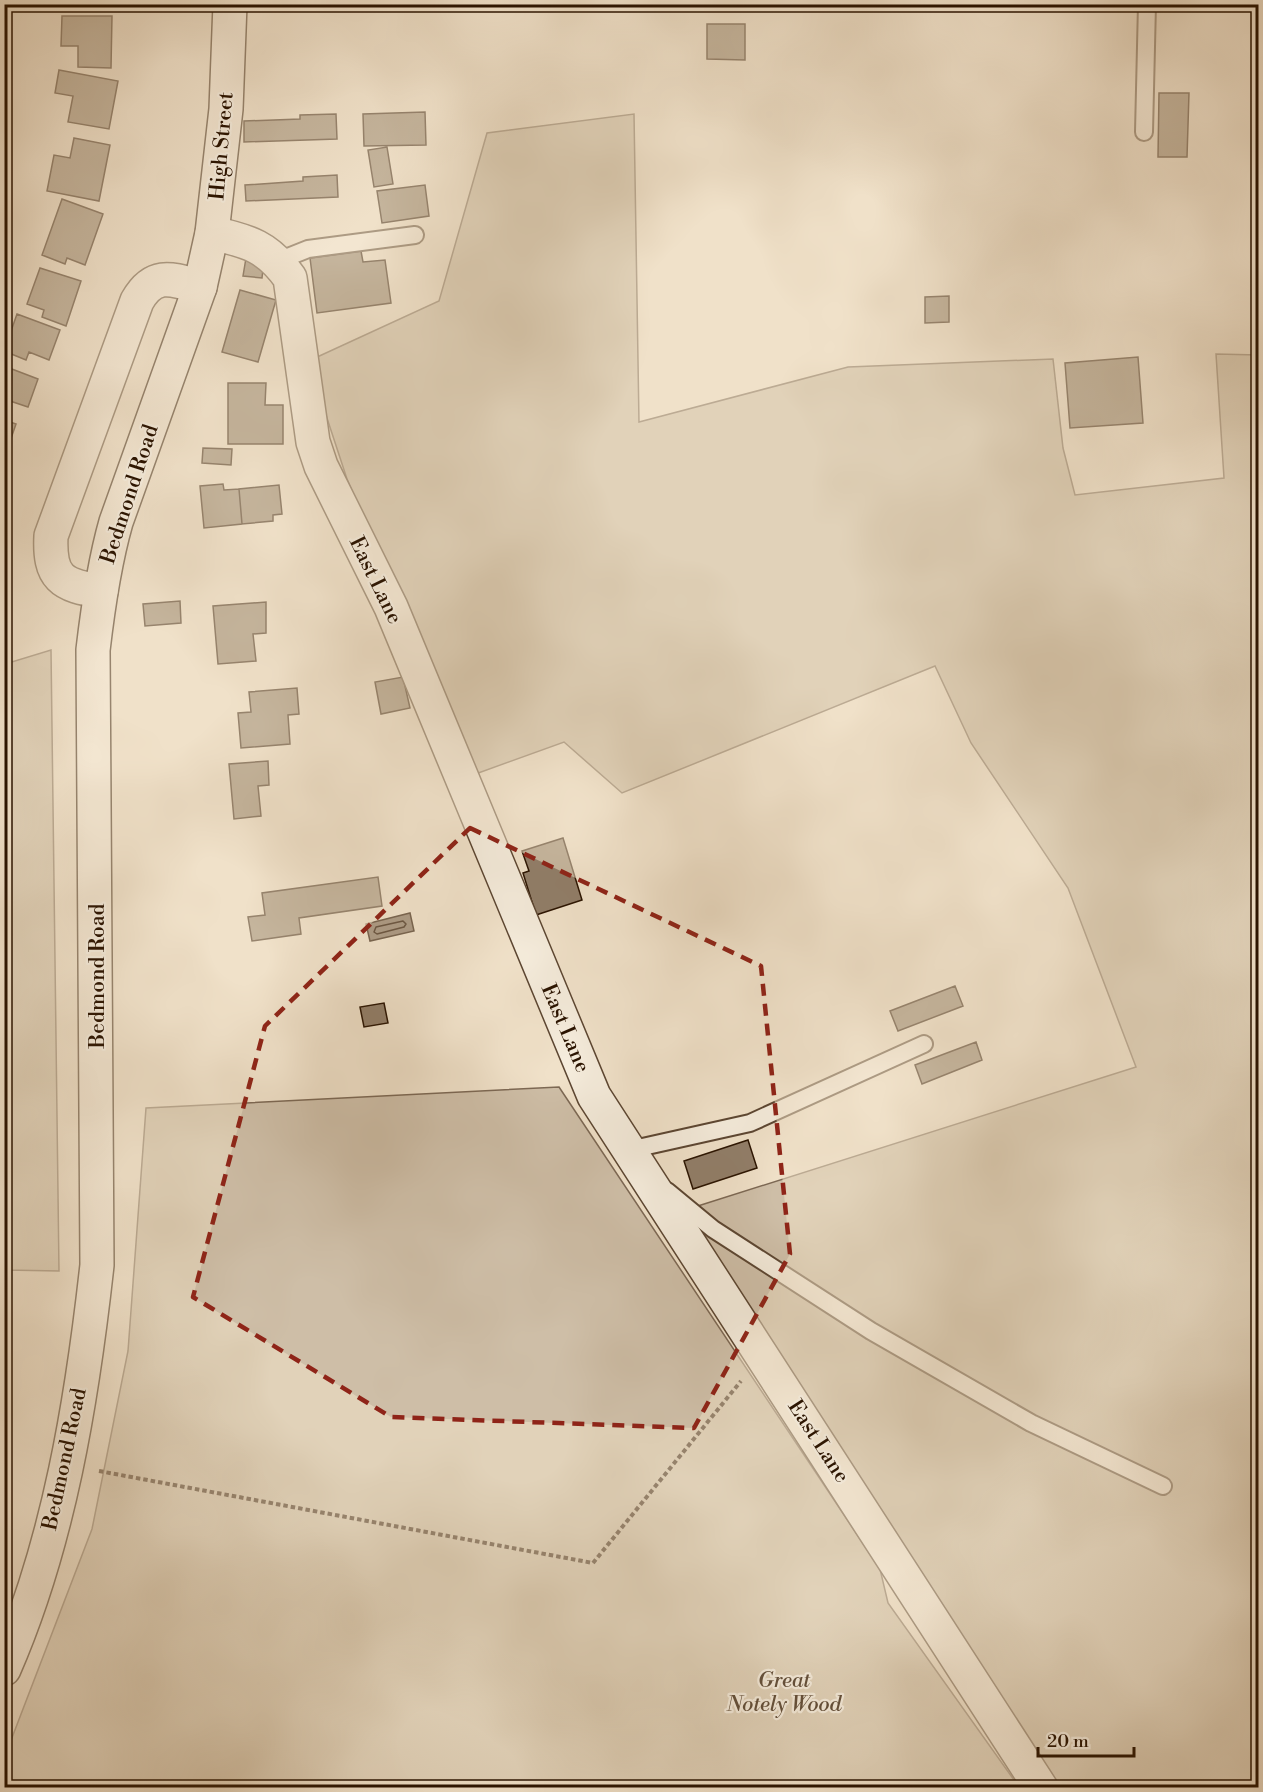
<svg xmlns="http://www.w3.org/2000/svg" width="1263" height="1792" viewBox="0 0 1263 1792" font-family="'Libre Bodoni',serif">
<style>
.green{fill:#cebea7;stroke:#7c6854;stroke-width:1.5}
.water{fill:#ad9b85;stroke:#796550;stroke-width:1.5}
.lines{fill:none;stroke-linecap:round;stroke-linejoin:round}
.shore{stroke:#6c5742;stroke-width:1.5}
.building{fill:#917e69;stroke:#2a1300;stroke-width:1.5}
.lane-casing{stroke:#5c4632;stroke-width:20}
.street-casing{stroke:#5c4632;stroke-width:36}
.secondary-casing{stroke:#2a1300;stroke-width:36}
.path{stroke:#2a1300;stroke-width:4;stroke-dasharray:4.5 3;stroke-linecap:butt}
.lane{stroke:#f5ecdc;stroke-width:16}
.street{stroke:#f5ecdc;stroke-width:33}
.secondary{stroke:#f5ecdc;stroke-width:33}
.marked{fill:none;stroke:#8f2418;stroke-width:4.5;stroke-dasharray:12 8;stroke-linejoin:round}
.labels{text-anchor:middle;stroke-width:4.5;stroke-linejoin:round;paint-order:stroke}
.street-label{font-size:21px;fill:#2a1300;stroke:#f5ecdc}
.park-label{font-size:21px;font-style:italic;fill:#634f3a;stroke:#f5ecdc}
</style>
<rect width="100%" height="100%" fill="#f0e1c9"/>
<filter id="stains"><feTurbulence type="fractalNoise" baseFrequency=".00333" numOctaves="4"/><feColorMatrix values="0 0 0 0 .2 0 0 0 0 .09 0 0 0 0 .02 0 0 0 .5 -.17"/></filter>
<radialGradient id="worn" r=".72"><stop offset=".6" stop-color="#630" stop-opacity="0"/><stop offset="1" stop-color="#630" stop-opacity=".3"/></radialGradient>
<path class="green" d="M634 114 639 422 848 367 1053 359 1063 448 1075 495 1224 478 1216 354 1258 355V1787H1057L679 1212 1136 1067 1068 888 971 743 935 666 622 793 564 742 470 776 347 479 324 409 315 358 439 301 487 133Z
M51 650 59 1271 5 1270V664Z
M559 1087 880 1569 888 1603 1019 1787H5V1756L92 1529 128 1351 146 1108Z"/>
<path class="water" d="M410 913 414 931 370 941 366 924Z"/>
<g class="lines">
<path class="shore" d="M403 921 406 924 404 927 377 934 374 932 376 927Z"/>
</g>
<path class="building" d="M62 16H112L111 68 78 67V46H61Z
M707 24H745V60L707 59Z
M59 70 118 81 109 129 68 122 73 96 55 93Z
M1159 93H1189L1187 157H1158Z
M425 112 426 145 364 146 363 114Z
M336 114 337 139 244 142V121L300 119V115Z
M74 138 110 145 99 201 47 191 54 155 70 158Z
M387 147 393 184 374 187 368 150Z
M337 175 338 197 246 201 245 185 303 181V177Z
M425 185 429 216 382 223 377 191Z
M62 199 103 214 85 265 67 258 65 264 42 255Z
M361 251 363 262 385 260 391 303 317 313 310 258Z
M246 258 264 260 262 278 243 276Z
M40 268 81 281 66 326 42 317 44 310 27 304Z
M240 290 276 300 258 362 222 352Z
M949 296V322L925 323V297Z
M17 314 60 330 49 360 29 352 26 360 4 351Z
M1138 357 1143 423 1070 428 1065 363Z
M4 366 38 379 28 407 7 400 4 407Z
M228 383H266L265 405H283V444H228Z
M4 420 16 424 6 453 4 452Z
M203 448 232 449 231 465 202 463Z
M223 484 224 490 239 489 242 524 204 528 200 486Z
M279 485 282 514 273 515V521L242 524 239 489Z
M180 601 181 623 145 626 143 604Z
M266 602V633L253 634 256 661 218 664 213 606Z
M403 677 410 708 381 714 375 682Z
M297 688 299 714 288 715 290 744 241 748 238 713 251 712 249 692Z
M268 761 269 785 258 786 261 816 234 819 229 764Z
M563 838 582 900 536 915 523 873 529 871 522 851Z
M378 877 382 906 299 918 301 934 252 941 248 917 265 915 262 893Z
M955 986 963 1006 898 1031 890 1011Z
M384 1003 388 1023 364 1027 360 1007Z
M976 1042 982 1060 922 1084 915 1065Z
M748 1140 757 1168 693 1189 684 1161Z"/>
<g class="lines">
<g class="lane-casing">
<path id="lane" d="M1144 132 1147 4
M278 261 308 249 415 235
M629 1150 750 1123 924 1044
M667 1191 713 1229 871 1331 1031 1423 1163 1486"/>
</g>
<g class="street-casing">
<path id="street" d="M212 233C249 241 268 247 290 278L313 442 321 466 391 607 594 1096 1041 1788
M101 591C61 586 49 577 51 536L137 301C154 271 172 279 200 287"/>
</g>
<g class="secondary-casing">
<path id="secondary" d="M4 1669C59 1543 82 1401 97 1265L93 650C98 607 104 564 116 522L200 287 212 233 226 109 230 4"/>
</g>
<path class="path" d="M99 1471 593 1563 741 1381"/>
<use href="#lane" class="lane"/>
<use href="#street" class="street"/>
<use href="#secondary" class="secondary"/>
</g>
<path d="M0 0H1263V1792H0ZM470 828 761 966 790 1254 694 1428 391 1417 193 1297 265 1026Z" fill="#f0e1c9" fill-opacity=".55" fill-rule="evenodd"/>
<path class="marked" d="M470 828 761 966 790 1254 694 1428 391 1417 193 1297 265 1026Z"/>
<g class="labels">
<g class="street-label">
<text transform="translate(221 146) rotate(-85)" y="7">High Street</text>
<text transform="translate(129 494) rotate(-72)" y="7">Bedmond Road</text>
<text transform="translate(376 580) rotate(64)" y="7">East Lane</text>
<text transform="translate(97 976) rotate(-90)" y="7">Bedmond Road</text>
<text transform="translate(566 1028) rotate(67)" y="7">East Lane</text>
<text transform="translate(819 1441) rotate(57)" y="7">East Lane</text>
<text transform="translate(64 1459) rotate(-78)" y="7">Bedmond Road</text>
</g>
<g class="park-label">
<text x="784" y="1687">Great<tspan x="784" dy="24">Notely Wood</tspan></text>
</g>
</g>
<rect width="1263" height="1792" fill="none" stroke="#f0e1c9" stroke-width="24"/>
<rect x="6" y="6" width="1251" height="1780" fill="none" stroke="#2a1300" stroke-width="3"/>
<rect x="12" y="12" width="1239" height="1768" fill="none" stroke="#2a1300" stroke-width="1.5"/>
<path d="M1038 1747v9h96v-9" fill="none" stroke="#2a1300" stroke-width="3"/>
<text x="1047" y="1747" font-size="18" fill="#2a1300" stroke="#f5ecdc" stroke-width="4.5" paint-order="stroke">20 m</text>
<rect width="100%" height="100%" filter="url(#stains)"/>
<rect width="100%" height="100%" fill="url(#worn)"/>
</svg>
